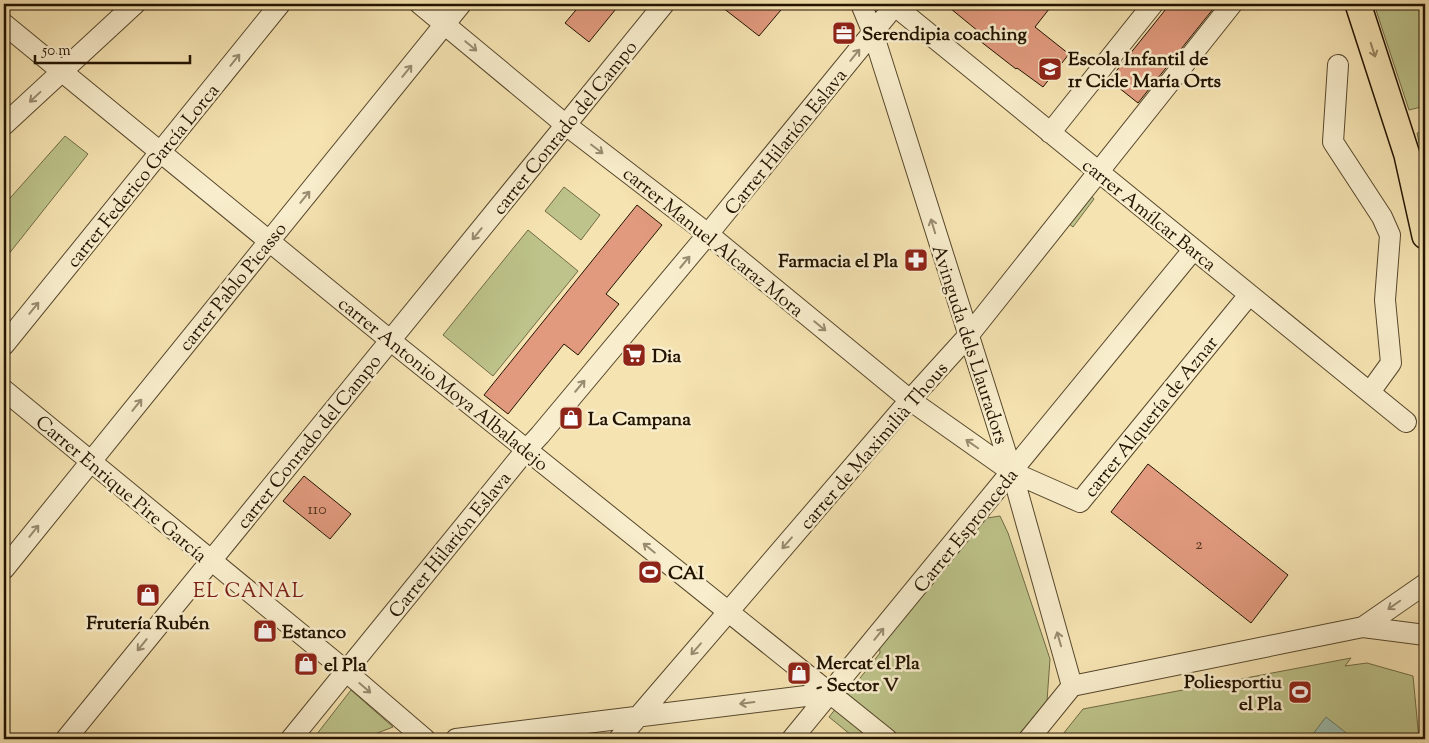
<svg xmlns="http://www.w3.org/2000/svg" width="1429" height="743" viewBox="0 0 1429 743" font-family="'Sorts Mill Goudy',serif">
<style>
.green{fill:#bdc38a;stroke:#706b45}
.water{fill:#9cbeaf;stroke:#6b7a69}
.building{fill:#e19a7e;stroke:#221300}
.lines{fill:none;stroke-linecap:round;stroke-linejoin:round}
.minor-casing{stroke:#57472c;stroke-width:22}
.major-casing{stroke:#221300;stroke-width:28}
.minor{stroke:#f8edcc;stroke-width:20}
.major{stroke:#f5e3b1;stroke-width:25}
.oneway{stroke:#988b70}
.oneway2{stroke:#968561}
.labels{text-anchor:middle;stroke-width:5;stroke-linejoin:round;paint-order:stroke}
.number-label{font-size:16px;fill:#523520}
.poi-label{font-size:19px;font-weight:bold;fill:#221300;stroke:#f8edcc;text-anchor:start}
.street-label{font-size:19px;fill:#221300;stroke:#f8edcc}
.neighbourhood-label{font-size:20px;letter-spacing:1px;fill:#7a1f14;stroke:#f8edcc}
</style>
<rect width="100%" height="100%" fill="#f5e3b1"/>
<filter id="stains"><feTurbulence type="fractalNoise" baseFrequency=".004" numOctaves="4"/><feColorMatrix values="0 0 0 0 .2 0 0 0 0 .09 0 0 0 0 .02 0 0 0 .5 -.17"/></filter>
<radialGradient id="worn" r=".72"><stop offset=".6" stop-color="#630" stop-opacity="0"/><stop offset="1" stop-color="#630" stop-opacity=".3"/></radialGradient>
<path class="green" d="M1374 4H1425V106L1409 110Z
M1425 131V170L1417 133Z
M65 136 88 154 4 260V205Z
M564 187 600 215 581 240 545 211Z
M1083 187 1094 199 1073 227 1058 215Z
M528 230 578 271 493 376 443 335Z
M1000 516 1008 533 1050 659 1047 701 1015 739H856L829 717 880 653 879 642 977 524 987 518Z
M1351 658 1345 666 1367 663 1413 676 1419 739H1059L1083 709Z
M351 690 393 727 362 739H313Z"/>
<path class="water" d="M1326 717 1354 739H1309Z"/>
<path class="building" d="M581 4H620L589 42 565 23Z
M718 4H786L759 36Z
M945 4H1053L1035 27 1069 54 1043 87 1017 68 1016 69 980 41 984 36Z
M1170 4H1217L1138 103 1109 80Z
M637 205 662 225 606 294 619 304 578 355 564 344 508 414 484 395Z
M1148 464 1288 575 1251 623 1111 512Z
M304 476 351 514 330 539 283 501Z"/>
<g class="lines">
<g class="minor-casing">
<path id="minor" d="M420 4 566 125 708 234 910 400 1012 472 1080 502 1249 295
M861 4 873 33 1012 472 1072 686
M895 6 1406 422
M4 24 391 341 887 739
M1338 65 1333 142 1382 217 1390 235 1385 300 1391 363 1370 392
M4 125 135 4
M1050 133 1153 4
M4 345 280 4
M4 390 335 662 425 739
M4 569 461 4
M1363 627 1425 584
M1072 686 1363 627 1425 635
M66 739 664 4
M291 739 526 450 540 435 708 234 896 4
M456 739 830 693
M619 739 910 400 968 336 1232 4
M792 739 1193 250
M1029 739 1072 686"/>
</g>
<g class="major-casing">
<path id="major" d="M1358 4 1407 155 1425 236"/>
</g>
<use href="#minor" class="minor"/>
<use href="#major" class="major"/>
</g>
<defs><path id="oneway-shaft" d="M-6 0H5M1.5-3L5.5 0L1.5 3" fill="none" stroke-width="1.6" stroke-linecap="round" stroke-linejoin="round" transform="scale(1.25)"/></defs>
<g class="oneway">
<use href="#oneway-shaft" transform="translate(471 46) rotate(40)"/>
<use href="#oneway-shaft" transform="translate(855 55) rotate(-51)"/>
<use href="#oneway-shaft" transform="translate(235 60) rotate(-51)"/>
<use href="#oneway-shaft" transform="translate(407 71) rotate(-51)"/>
<use href="#oneway-shaft" transform="translate(35 97) rotate(137)"/>
<use href="#oneway-shaft" transform="translate(597 149) rotate(37)"/>
<use href="#oneway-shaft" transform="translate(305 197) rotate(-51)"/>
<use href="#oneway-shaft" transform="translate(933 226) rotate(-107)"/>
<use href="#oneway-shaft" transform="translate(477 234) rotate(129)"/>
<use href="#oneway-shaft" transform="translate(685 262) rotate(-50)"/>
<use href="#oneway-shaft" transform="translate(34 308) rotate(-51)"/>
<use href="#oneway-shaft" transform="translate(820 326) rotate(39)"/>
<use href="#oneway-shaft" transform="translate(580 386) rotate(-50)"/>
<use href="#oneway-shaft" transform="translate(137 405) rotate(-51)"/>
<use href="#oneway-shaft" transform="translate(972 444) rotate(-145)"/>
<use href="#oneway-shaft" transform="translate(34 531) rotate(-51)"/>
<use href="#oneway-shaft" transform="translate(787 543) rotate(131)"/>
<use href="#oneway-shaft" transform="translate(649 548) rotate(-141)"/>
<use href="#oneway-shaft" transform="translate(1394 605) rotate(145)"/>
<use href="#oneway-shaft" transform="translate(879 634) rotate(-51)"/>
<use href="#oneway-shaft" transform="translate(1059 639) rotate(-106)"/>
<use href="#oneway-shaft" transform="translate(142 645) rotate(129)"/>
<use href="#oneway-shaft" transform="translate(696 649) rotate(131)"/>
<use href="#oneway-shaft" transform="translate(365 688) rotate(41)"/>
<use href="#oneway-shaft" transform="translate(747 703) rotate(173)"/>
</g>
<use class="oneway2" href="#oneway-shaft" transform="translate(1373 50) rotate(72)"/>
<defs>
<g id="office-square" transform="scale(1.25)"><rect x="-9" y="-9" width="18" height="18" rx="4" fill="#8f2418" stroke="#f8edcc"/><path d="M-6-3h4V-5.5h4V-3h4V5H-6ZM-1-4.5V-3h2v-1.5ZM-6 0V1H6V0Z" fill="#fff"/></g>
<g id="school-square" transform="scale(1.25)"><rect x="-9" y="-9" width="18" height="18" rx="4" fill="#8f2418" stroke="#f8edcc"/><path d="M0-5L7-2L0 1L-7-2ZM-4 1L0 2.5L4 1V4Q0 6-4 4Z" fill="#fff"/></g>
<g id="pharmacy-square" transform="scale(1.25)"><rect x="-9" y="-9" width="18" height="18" rx="4" fill="#8f2418" stroke="#f8edcc"/><path d="M-2-6h4v4h4v4h-4v4h-4v-4h-4v-4h4Z" fill="#fff"/></g>
<g id="supermarket-square" transform="scale(1.25)"><rect x="-9" y="-9" width="18" height="18" rx="4" fill="#8f2418" stroke="#f8edcc"/><path d="M-6-5.5h2.5l.6 2H6L4.5 2H-2.5L-4.4-4H-6ZM-1.5 3.2a1.3 1.3 0 1 0 .1 0ZM3 3.2a1.3 1.3 0 1 0 .1 0Z" fill="#fff"/></g>
<g id="shop-square" transform="scale(1.25)"><rect x="-9" y="-9" width="18" height="18" rx="4" fill="#8f2418" stroke="#f8edcc"/><path d="M-5-2.5h2.3a2.7 3.5 0 0 1 5.4 0H5L5.5 6h-11ZM-1.5-2.5h3a1.5 2.3 0 0 0-3 0Z" fill="#fff"/></g>
<g id="stadium-square" transform="scale(1.25)"><rect x="-9" y="-9" width="18" height="18" rx="4" fill="#8f2418" stroke="#f8edcc"/><path d="M0-5a6.5 5 0 1 0 0 10a6.5 5 0 1 0 0-10ZM-3.5-1.8h7v3.6h-7Z" fill="#fff"/></g>
</defs>
<g fill-rule="evenodd">
<use href="#office-square" x="844" y="33"/>
<use href="#school-square" x="1050" y="69"/>
<use href="#pharmacy-square" x="916" y="260"/>
<use href="#supermarket-square" x="634" y="355"/>
<use href="#shop-square" x="571" y="418"/>
<use href="#stadium-square" x="650" y="572"/>
<use href="#shop-square" x="148" y="595"/>
<use href="#shop-square" x="265" y="631"/>
<use href="#shop-square" x="306" y="664"/>
<use href="#shop-square" x="799" y="673"/>
<use href="#stadium-square" x="1300" y="692"/>
</g>
<g class="labels">
<g class="number-label">
<text x="317" y="514">110</text>
<text x="1199" y="549">2</text>
</g>
<g class="poi-label">
<text x="862" y="40">Serendipia coaching</text>
<text x="1068" y="65">Escola Infantil de<tspan x="1068" dy="22">1r Cicle María Orts</tspan></text>
<text x="898" y="267" text-anchor="end">Farmacia el Pla</text>
<text x="652" y="362">Dia</text>
<text x="588" y="425">La Campana</text>
<text x="668" y="579">CAI</text>
<text x="148" y="629" text-anchor="middle">Frutería Rubén</text>
<text x="282" y="638">Estanco</text>
<text x="816" y="669">Mercat el Pla<tspan x="816" dy="22">- Sector V</tspan></text>
<text x="324" y="671">el Pla</text>
<text x="1282" y="688" text-anchor="end">Poliesportiu<tspan x="1282" dy="22">el Pla</tspan></text>
</g>
<g class="street-label">
<text transform="translate(564 127) rotate(-51)" y="7">carrer Conrado del Campo</text>
<text transform="translate(785 141) rotate(-51)" y="7">Carrer Hilarión Eslava</text>
<text transform="translate(142 175) rotate(-51)" y="7">carrer Federico García Lorca</text>
<text transform="translate(1150 214) rotate(39)" y="7">carrer Amílcar Barca</text>
<text transform="translate(714 241) rotate(39)" y="7">carrer Manuel Alcaraz Mora</text>
<text transform="translate(232 286) rotate(-51)" y="7">carrer Pablo Picasso</text>
<text transform="translate(971 344) rotate(72)" y="7">Avinguda dels Llauradors</text>
<text transform="translate(444 383) rotate(39)" y="7">carrer Antonio Moya Albaladejo</text>
<text transform="translate(1150 416) rotate(-51)" y="7">carrer Alquería de Aznar</text>
<text transform="translate(308 441) rotate(-51)" y="7">carrer Conrado del Campo</text>
<text transform="translate(873 445) rotate(-49)" y="7">carrer de Maximilià Thous</text>
<text transform="translate(122 488) rotate(40)" y="7">Carrer Enrique Pire García</text>
<text transform="translate(965 530) rotate(-51)" y="7">Carrer Espronceda</text>
<text transform="translate(449 544) rotate(-51)" y="7">Carrer Hilarión Eslava</text>
</g>
<g class="neighbourhood-label">
<text x="249" y="597">EL CANAL</text>
</g>
</g>
<rect width="1429" height="743" fill="none" stroke="#f5e3b1" stroke-width="20"/>
<rect x="5" y="5" width="1419" height="733" fill="none" stroke="#221300" stroke-width="2.5"/>
<rect x="10" y="10" width="1409" height="723" fill="none" stroke="#221300"/>
<path d="M35 55v8h155v-8" fill="none" stroke="#221300" stroke-width="2.5"/>
<text x="42" y="55" font-size="15" fill="#221300" stroke="#f8edcc" stroke-width="4" paint-order="stroke">50 m</text>
<rect width="100%" height="100%" filter="url(#stains)"/>
<rect width="100%" height="100%" fill="url(#worn)"/>
</svg>
